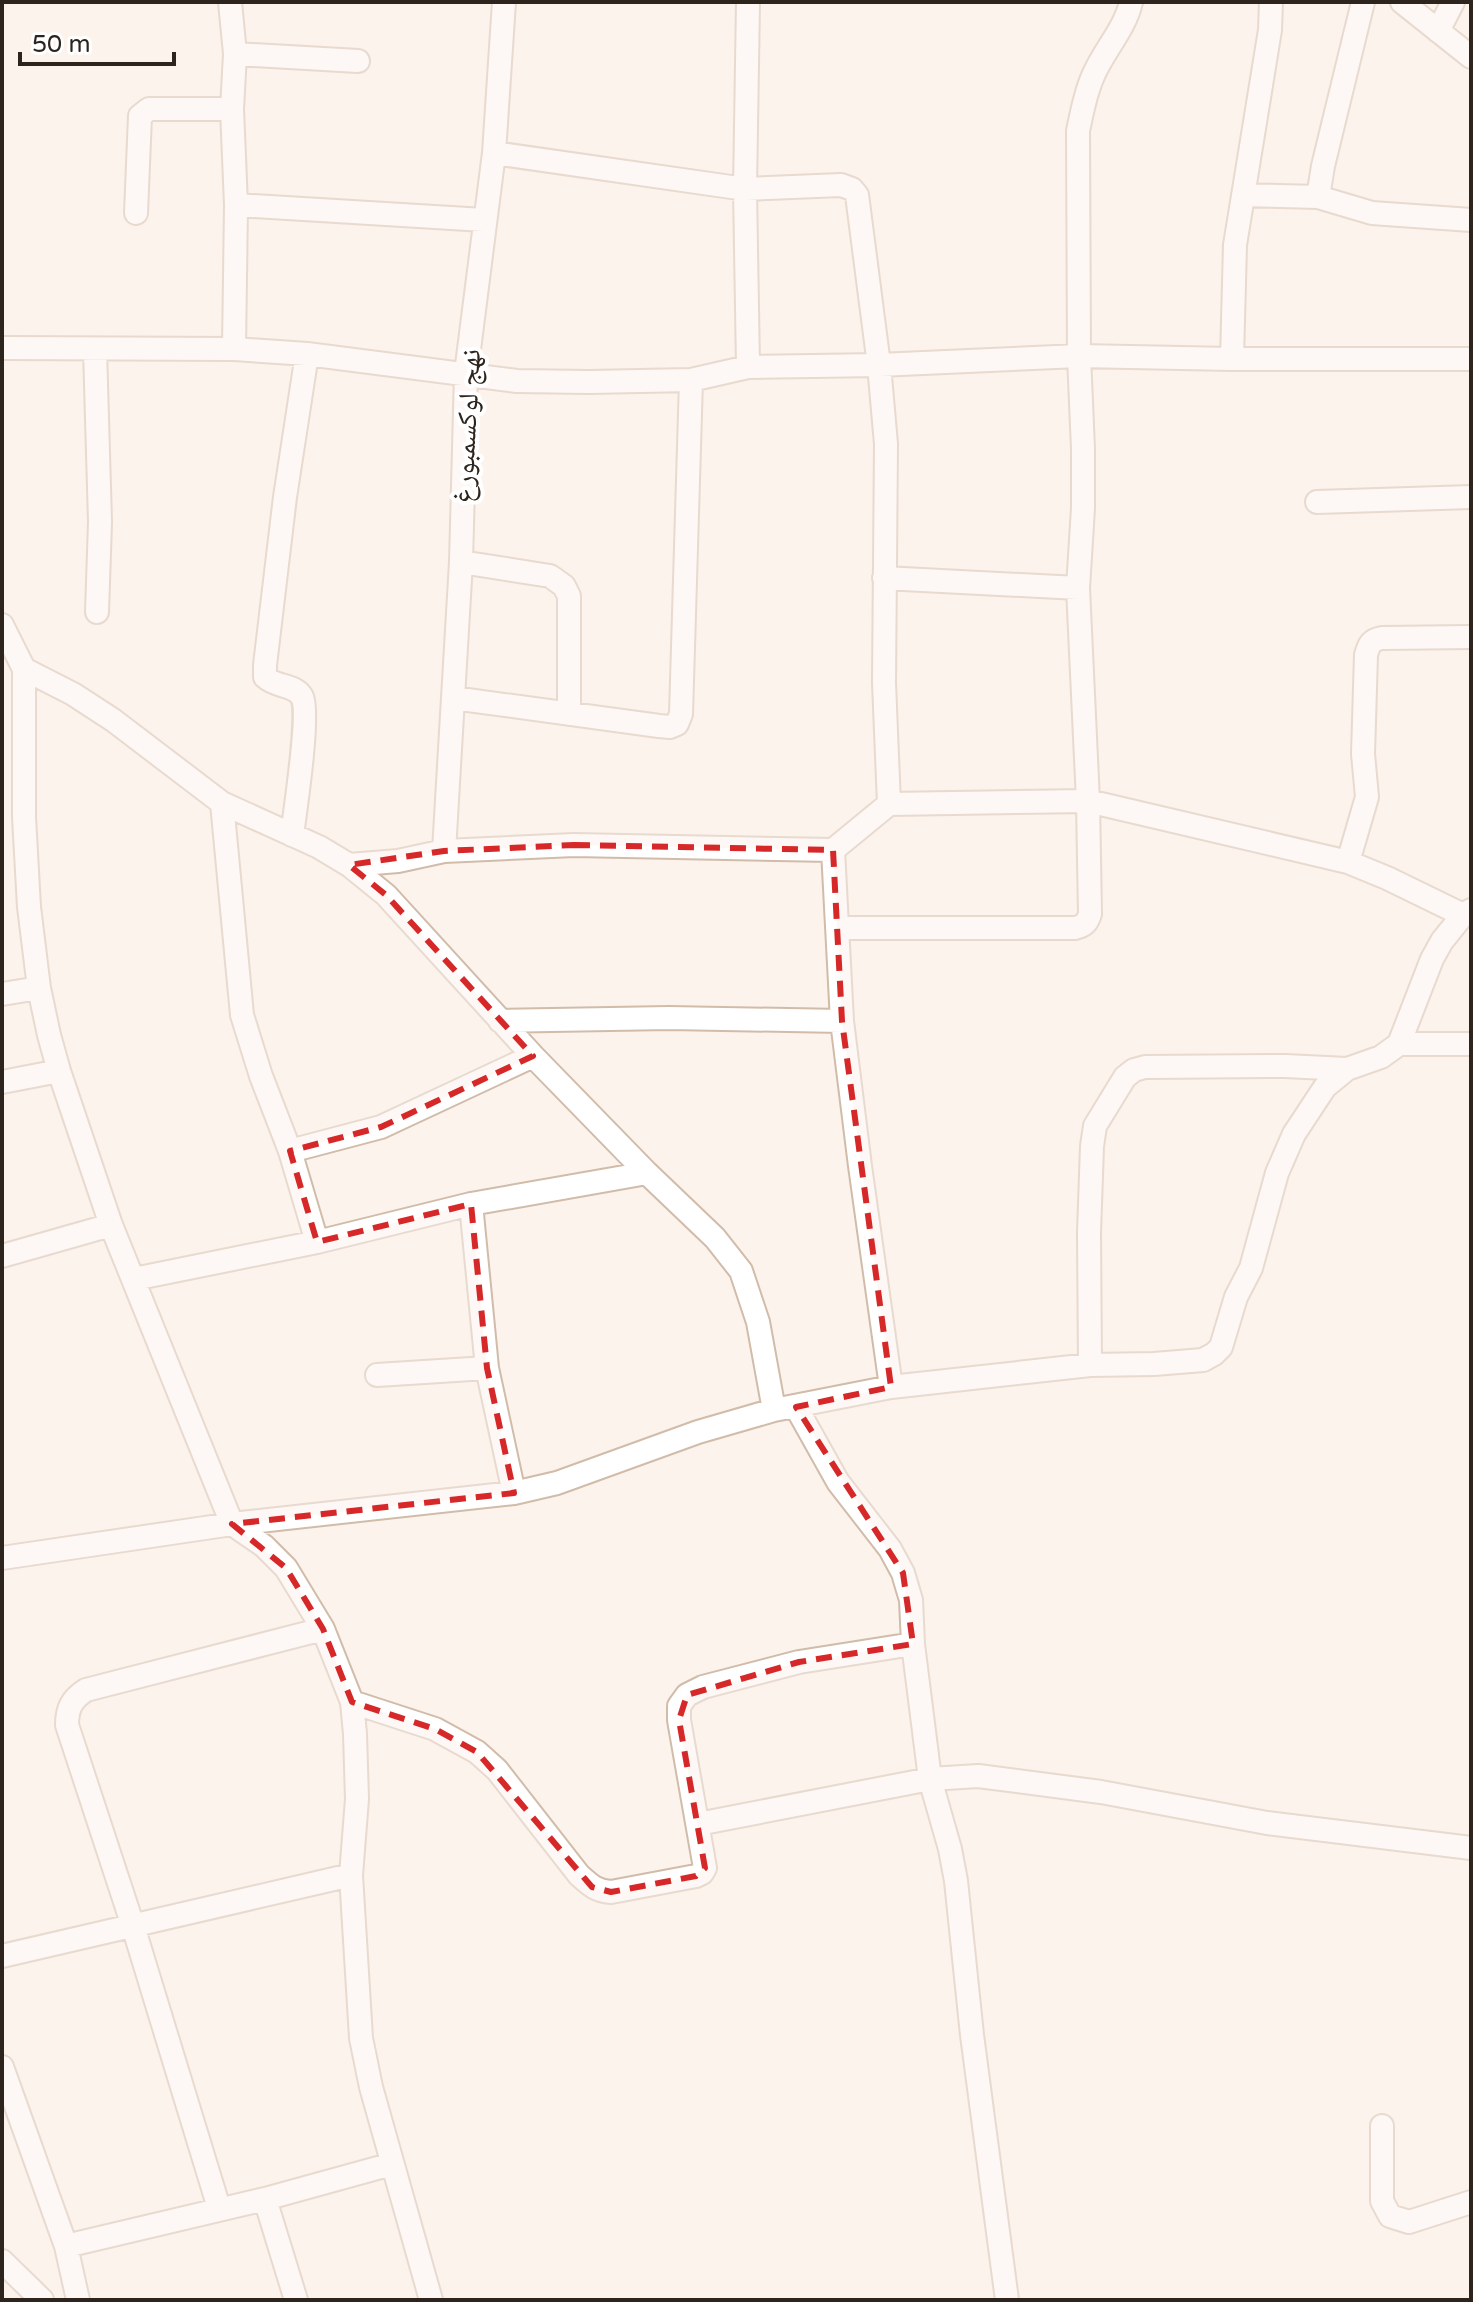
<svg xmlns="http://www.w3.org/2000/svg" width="1473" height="2302" viewBox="0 0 1473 2302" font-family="'Varela Round','Noto Naskh Arabic',sans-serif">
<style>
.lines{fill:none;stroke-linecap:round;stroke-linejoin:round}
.minor-casing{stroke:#d1bcaa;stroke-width:26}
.minor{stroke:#fff;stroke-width:22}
.marked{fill:none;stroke:#d62828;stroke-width:6;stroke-dasharray:16 10;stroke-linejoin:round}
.labels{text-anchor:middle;stroke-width:8;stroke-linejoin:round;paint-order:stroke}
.street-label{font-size:28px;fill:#2c241d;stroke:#fff}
</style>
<rect width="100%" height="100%" fill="#fcf3ec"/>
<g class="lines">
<g class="minor-casing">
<path id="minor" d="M230 2 235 54 232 109 236 205 234 349
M748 2 745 189 748 367
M1363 2 1323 166 1318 197 1372 213 1471 220
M1402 2 1471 57
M1438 31 1453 2
M235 54 358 61
M494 153 745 189 841 185 852 189 857 195 879 365 886 444 884 683 889 804 833 850 842 1021 860 1166 891 1387
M1243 195 1318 197
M236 205 484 220
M136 213 140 116 149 109H232
M2 348 234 349 307 354 517 381 589 382 691 380 748 367 879 365 1079 356 1232 359H1471
M95 349 100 522 97 612
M1232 359 1235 245 1270 30 1271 2
M1317 502 1471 497
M461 562 550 576 564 586 569 596V714
M884 578 1078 588
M2 625 24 669V817L29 907 39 988 49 1035 59 1071 111 1225 232 1524 264 1546 286 1568 323 1629 352 1702 355 1734 357 1799 351 1875 361 2038 371 2087 431 2300
M24 669 73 694 113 720 222 803 319 847 349 865 386 895 533 1056 647 1173 715 1238 741 1271 758 1322 774 1410
M453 698 659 726 670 727 677 724 681 714 691 380
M222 803 242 1015 261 1076 290 1151 317 1242
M889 804 1088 801 1348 862 1387 878 1463 915
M292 835C295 813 310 711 302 697 295 684 277 688 265 677V665L285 497 307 354
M444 851 461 562 466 373 494 153 504 2
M1348 862 1367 797 1363 754 1366 655C1369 644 1371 640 1382 638L1471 637
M349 865 398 861 444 851 574 845 833 850
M837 928H1075C1084 926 1087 923 1090 914L1088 801 1078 588 1083 508V449L1079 356 1078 131C1082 112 1085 94 1093 76 1104 50 1125 29 1131 2
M2 994 39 988
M500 1021 669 1018 842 1021
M1399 1044H1471
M2 1082 59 1071
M290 1151 381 1127 533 1056
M471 1204 487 1368 514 1493
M2 1256 111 1225
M134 1279 317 1242 471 1204 647 1173
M1090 1365 1089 1233 1092 1146 1095 1126 1125 1077 1134 1070 1145 1067 1285 1066 1347 1069
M377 1375 487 1368
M796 1407 838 1482 890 1549 903 1573 911 1600 913 1644 930 1779 950 1849 956 1881 972 2035 1007 2300
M2 1558 232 1524 514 1493 557 1483 698 1432 774 1410 891 1387 1090 1365 1154 1364 1203 1360 1214 1354 1221 1347 1236 1297 1251 1268 1277 1173 1294 1134 1325 1087 1347 1069 1381 1057 1399 1044 1432 959 1442 941 1463 915 1471 910
M352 1702 435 1729 477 1752 497 1770 579 1875C590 1885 596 1891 611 1892L696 1876 702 1873 705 1868 679 1720V1706L687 1695 703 1687 799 1662 913 1644
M698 1824 930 1779 978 1776 1101 1792 1267 1823 1471 1848
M2 1956 351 1875
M2 2067 66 2246 78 2300
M1382 2126V2201L1390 2216 1409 2222 1471 2202
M265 2199 296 2300
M219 2208 133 1926 67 1725C67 1708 72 1699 86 1690L323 1629
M66 2246 265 2199 392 2164
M2 2261 42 2300"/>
</g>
<use href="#minor" class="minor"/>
</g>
<path d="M0 0H1473V2302H0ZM574 845 833 850 842 1021 891 1387 796 1407 903 1573 913 1644 799 1662 687 1695 679 1720 705 1868 696 1876 611 1892 592 1887 477 1752 435 1729 352 1702 323 1629 286 1568 232 1524 514 1493 487 1368 471 1204 317 1242 290 1151 381 1127 533 1056 386 895 349 865 444 851Z" fill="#fcf3ec" fill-opacity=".55" fill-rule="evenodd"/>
<path class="marked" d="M574 845 833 850 842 1021 891 1387 796 1407 903 1573 913 1644 799 1662 687 1695 679 1720 705 1868 696 1876 611 1892 592 1887 477 1752 435 1729 352 1702 323 1629 286 1568 232 1524 514 1493 487 1368 471 1204 317 1242 290 1151 381 1127 533 1056 386 895 349 865 444 851Z"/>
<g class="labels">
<g class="street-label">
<text transform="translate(466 426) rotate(-87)" y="10">نهج لوكسمبورغ</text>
</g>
</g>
<rect width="1473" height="2302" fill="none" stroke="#2c241d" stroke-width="8"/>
<path d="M20 52v12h154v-12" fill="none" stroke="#2c241d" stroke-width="4"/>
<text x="32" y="52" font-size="24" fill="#2c241d" stroke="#ffffff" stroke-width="6" paint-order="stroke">50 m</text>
</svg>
